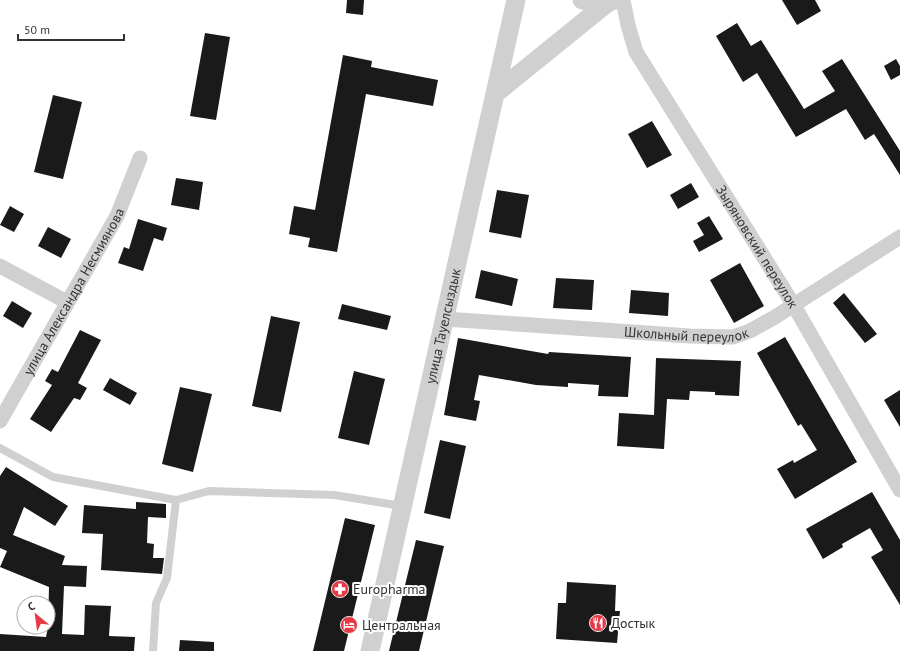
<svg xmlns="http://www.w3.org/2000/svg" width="900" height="651" viewBox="0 0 900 651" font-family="'PT Sans',sans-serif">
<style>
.building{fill:#1a1a1a}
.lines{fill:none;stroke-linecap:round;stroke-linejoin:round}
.service{stroke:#d0d0d0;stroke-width:8}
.minor{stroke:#d0d0d0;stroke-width:15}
.tertiary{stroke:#d0d0d0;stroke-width:19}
.labels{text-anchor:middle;stroke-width:4;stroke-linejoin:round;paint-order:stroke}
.street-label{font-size:14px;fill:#333;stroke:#fff}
.poi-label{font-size:14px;fill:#333;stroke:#fff;text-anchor:start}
</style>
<rect width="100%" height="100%" fill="#fff"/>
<path class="building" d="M347 0H364L363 15 346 13Z
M782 0H815L821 11 797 25Z
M737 23 751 46 761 40 804 109 835 91 822 71 842 59 900 151V175L874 134 865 140 846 109 796 137 757 73 743 82 716 36Z
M205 33 230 37 216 120 190 116Z
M343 55 372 61 371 67 438 80 433 106 366 94 337 252 308 247 310 238 289 234 294 206 315 210Z
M896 59 900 66V75L891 80 884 66Z
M53 95 82 102 63 179 34 172Z
M652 121 672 155 647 168 628 134Z
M176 178 203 182 199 210 171 205Z
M691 183 699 197 678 209 670 195Z
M497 190 529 195 521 238 489 232Z
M10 206 24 214 14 232 0 225Z
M709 216 723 239 699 252 693 241 704 235 697 223Z
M138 219 167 228 163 241 154 238 143 271 118 263 124 247 129 249Z
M48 227 71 239 61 258 38 246Z
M740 263 764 306 734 323 710 280Z
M481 270 518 279 512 306 475 298Z
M556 278 594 280 592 310 553 308Z
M631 290 669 293 668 316 629 313Z
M844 293 877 334 865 343 833 303Z
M12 301 32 313 23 328 3 316Z
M342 304 391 316 387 330 338 319Z
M271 316 300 322 281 412 252 406Z
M80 330 101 340 78 383 87 388 80 400 74 398 51 432 30 419 52 385 45 381 52 369 58 372Z
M785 337 857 462 795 499 777 469 793 460 794 463 817 450 801 424 798 426 757 353Z
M458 338 548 354 549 352 631 357 628 397 598 396 599 385 568 383V387L536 385 479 375 474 400 480 401 476 421 444 415Z
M656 358 741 361 739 396 715 395V392L690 391 689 400 667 399 664 449 617 446 619 413 654 415Z
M354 371 385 379 369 445 338 438Z
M110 378 137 393 130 405 103 390Z
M180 387 212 394 193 472 162 464Z
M900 390V427L884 400Z
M440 440 466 446 450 519 424 513Z
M6 467 68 506 55 526 24 507 13 535 65 556 62 565 87 566 86 587 64 586 62 634 84 635 85 605 111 606 109 636 135 637 134 651H0V634L46 637 48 627 49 587 0 567 7 551 0 548V476Z
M872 492 900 540V605L871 557 883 550 870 528 842 544 843 547 823 559 806 529Z
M136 502 166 504V518L148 517 147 543 154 544 153 558H164L162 574 101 570 103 534 82 533 84 505 136 509Z
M345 518 375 525 344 651H313Z
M416 540 444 546 419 651H389Z
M567 582 616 585 615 611H620L617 643 556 639 558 603H566Z
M180 640 214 642V651H179Z"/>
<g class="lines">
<path class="service" d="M0 448 53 477 176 500 209 491 334 495 402 506
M153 651 156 603 167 578 176 500"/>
<g class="minor">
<path id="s1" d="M623 0 628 25 636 52 793 304 900 490"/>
<path d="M0 266 67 302"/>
<path id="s2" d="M445 319 690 336 733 337 750 331 775 317 900 237"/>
<path id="s3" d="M0 421 117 216 140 158"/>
</g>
<g class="tertiary">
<path d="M582 0 607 3"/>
<path d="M496 93 607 3 614 0"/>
<path id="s4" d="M370 651 516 0"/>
</g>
</g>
<defs>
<g id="pharmacy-disc" transform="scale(0.9)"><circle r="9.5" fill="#e63946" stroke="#fff"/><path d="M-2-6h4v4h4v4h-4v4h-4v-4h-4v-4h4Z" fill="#fff"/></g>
<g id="restaurant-disc" transform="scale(0.9)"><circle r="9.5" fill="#e63946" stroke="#fff"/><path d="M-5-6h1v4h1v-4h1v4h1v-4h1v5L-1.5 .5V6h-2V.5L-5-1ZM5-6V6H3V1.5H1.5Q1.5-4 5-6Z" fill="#fff"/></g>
<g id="hotel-disc" transform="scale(0.9)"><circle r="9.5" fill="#e63946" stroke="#fff"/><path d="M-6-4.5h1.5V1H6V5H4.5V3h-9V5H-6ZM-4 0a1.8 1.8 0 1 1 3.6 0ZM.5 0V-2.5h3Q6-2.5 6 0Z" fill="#fff"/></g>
</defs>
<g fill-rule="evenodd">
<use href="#pharmacy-disc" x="340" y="589"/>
<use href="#restaurant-disc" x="598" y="623"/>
<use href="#hotel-disc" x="349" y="625"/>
</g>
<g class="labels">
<g class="street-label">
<text dy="5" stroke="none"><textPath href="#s1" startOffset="283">Зыряновский переулок</textPath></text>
<text dy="5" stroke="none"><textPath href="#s3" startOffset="149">улица Александра Несмиянова</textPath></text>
<text dy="5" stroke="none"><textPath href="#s4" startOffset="333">улица Тауелсыздык</textPath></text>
<text dy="5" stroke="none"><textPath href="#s2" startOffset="242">Школьный переулок</textPath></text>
</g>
<g class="poi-label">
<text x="353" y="594">Europharma</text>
<text x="611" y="628">Достык</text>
<text x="362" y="630">Центральная</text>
</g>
</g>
<g transform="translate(36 615) rotate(331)"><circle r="19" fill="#ffffff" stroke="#adadad"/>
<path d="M0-3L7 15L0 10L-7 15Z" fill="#e63946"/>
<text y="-6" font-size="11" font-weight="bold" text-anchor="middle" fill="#333333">С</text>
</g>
<path d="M18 34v6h106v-6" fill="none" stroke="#333333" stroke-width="2"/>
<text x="24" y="34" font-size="12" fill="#333333" stroke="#ffffff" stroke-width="3" paint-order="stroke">50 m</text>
</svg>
